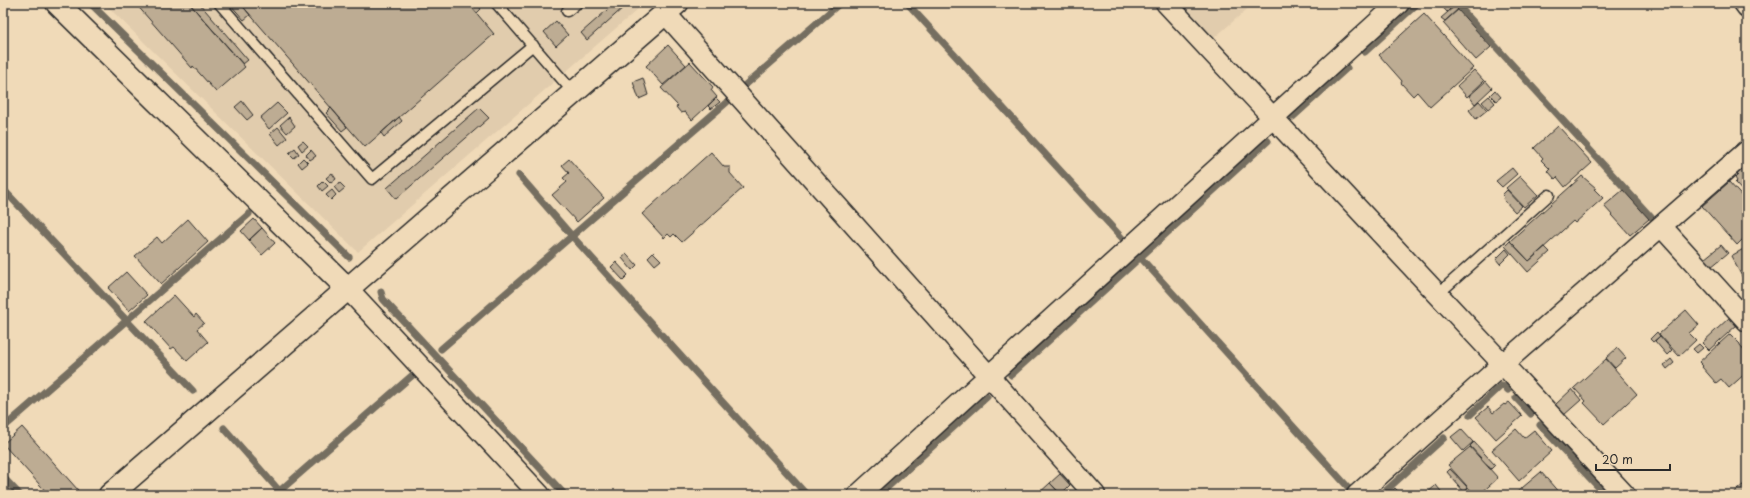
<svg xmlns="http://www.w3.org/2000/svg" width="1750" height="498" viewBox="0 0 1750 498" font-family="'Playpen Sans',sans-serif">
<style>
.built{fill:#e1ccad}
.lines{fill:none;stroke-linecap:round;stroke-linejoin:round}
.stream{stroke:#756e60;stroke-width:7}
.building{fill:#bdac93;stroke:#2b2b2b}
.lane-casing{stroke:#2b2b2b;stroke-width:13}
.street-casing{stroke:#2b2b2b;stroke-width:23}
.secondary-casing{stroke:#2b2b2b;stroke-width:25}
.lane{stroke:#f0dab8;stroke-width:10}
.street{stroke:#f0dab8;stroke-width:20}
.secondary{stroke:#f0dab8;stroke-width:22}
</style>
<rect width="100%" height="100%" fill="#f0dab8"/>
<filter id="ink" filterUnits="userSpaceOnUse"><feTurbulence type="fractalNoise" baseFrequency=".025" numOctaves="2"/><feDisplacementMap in="SourceGraphic" scale="8" xChannelSelector="R" yChannelSelector="G"/><feConvolveMatrix kernelMatrix="1 2 1 2 8 2 1 2 1" color-interpolation-filters="sRGB"/></filter>
<g filter="url(#ink)">
<path class="built" d="M104 3H645L358 252Z
M1180 3H1254L1213 39Z"/>
<g class="lines">
<path class="stream" d="M90 3 349 257
M907 3 1123 239
M1456 3 1651 217
M1365 52 1418 3
M744 86 840 3
M1293 117 1347 68
M519 175 572 236 807 495
M3 189 193 391
M1140 257 1347 486
M381 292 383 299 565 495
M441 349 727 102
M1011 375 1268 141
M1516 398 1531 414
M1470 415 1501 386 1505 387 1508 390
M1540 425 1605 494
M3 428 249 214
M224 428 283 495
M3 477 20 495
M275 495 415 373
M879 495 987 397
M1381 495 1444 438"/>
</g>
<path class="building" d="M135 3H189L245 67 216 92 193 66 192 68Z
M189 3H199L248 60 243 64Z
M229 3H240L250 15 244 20Z
M240 3H468L494 34 365 147Z
M468 3H476L481 9 477 13Z
M615 3H621L624 7 587 40 581 33Z
M1439 3H1452L1454 5 1447 12Z
M1455 6 1458 9 1445 21 1441 18Z
M1458 10 1491 47 1476 60 1443 23Z
M1424 14 1473 68 1430 107 1417 92 1413 96 1401 83 1402 81 1379 55Z
M556 21 568 35 556 46 544 32Z
M668 45 686 65 663 85 646 66Z
M690 62 713 87 711 90 717 97 692 120 685 112 681 113 676 107 678 106 661 88Z
M1474 70 1484 81 1467 97 1457 86Z
M643 78 648 95 639 99 633 82Z
M1486 81 1492 88 1475 104 1469 96Z
M1495 90 1501 97 1496 101 1490 95Z
M1489 96 1495 103 1488 109 1482 102Z
M716 98 720 102 711 109 708 106Z
M242 101 253 115 247 120 235 107Z
M1479 101 1487 110 1476 119 1469 110Z
M277 103 287 113 269 129 260 118Z
M331 108 347 127 342 131 326 113Z
M479 108 489 118 396 199 387 188Z
M289 117 295 126 287 133 280 125Z
M399 117 402 121 384 137 381 133Z
M1558 126 1592 163 1565 187 1557 177 1555 179 1548 171 1550 169 1541 160 1543 158 1534 148Z
M278 127 287 138 279 145 270 134Z
M303 141 308 146 302 151 298 145Z
M295 148 299 154 294 158 289 153Z
M311 150 316 156 310 160 306 155Z
M711 152 724 167H730V173L743 188 682 242 674 234 671 237 668 234 664 238 642 214Z
M303 158 308 163 302 168 298 163Z
M569 159 604 198 577 222 552 195 567 182 563 178 569 173 562 165Z
M1747 165V196L1735 183 1737 181 1735 178 1738 175 1737 174Z
M1512 168 1517 174 1502 187 1496 181Z
M332 173 336 179 331 183 326 178Z
M1520 176 1538 195 1524 207 1506 188Z
M1582 176 1596 188 1594 189 1603 198 1575 223 1573 221 1529 261 1510 241Z
M323 181 328 186 322 191 318 186Z
M1729 182 1747 202V235L1737 245 1702 206Z
M340 183 345 188 339 193 334 187Z
M332 190 336 195 331 200 326 195Z
M1507 190 1522 206 1515 212 1503 199 1504 197 1502 195Z
M1623 190 1649 219 1630 235 1604 206Z
M188 219 208 242 161 284 135 256 157 237 162 243Z
M254 219 262 228 249 240 241 231Z
M262 228 275 243 262 255 249 240Z
M1510 241 1529 261 1545 247 1550 252 1528 272 1505 246Z
M1721 245 1728 253 1711 267 1704 259Z
M1747 247V281L1745 282 1731 256Z
M1506 249 1510 254 1500 264 1496 259Z
M653 252 661 260 655 265 648 257Z
M627 254 637 265 632 270 622 258Z
M616 262 628 275 623 280 611 267Z
M126 272 147 295 129 311 108 288Z
M174 295 194 317 196 314 204 323 197 329 208 342 187 361 174 347 171 349 146 321Z
M1686 310 1699 325 1689 333 1696 340 1679 356 1659 334Z
M1730 317 1737 325 1709 350 1702 343Z
M1657 332 1660 336 1653 342 1650 339Z
M1730 334 1740 344V345L1747 353V372L1729 388 1721 379 1716 383 1702 367 1703 366 1699 362Z
M1660 336 1672 350 1667 355 1655 341Z
M1699 344 1703 348 1697 353 1693 349Z
M1617 348 1626 358 1615 368 1606 358Z
M1606 359 1637 394 1604 424 1584 403 1586 401 1574 388Z
M1671 359 1674 363 1667 369 1664 365Z
M1572 389 1581 400 1564 415 1555 405Z
M1509 402 1522 416 1496 439 1476 417 1488 407 1493 413 1504 404 1505 405Z
M22 427 78 490 72 495H49L3 444Z
M1461 429 1473 442 1463 451 1451 437Z
M1516 429 1524 438 1534 430 1552 451 1519 481 1492 450Z
M1474 442 1495 465 1491 469 1470 446Z
M1470 447 1498 478 1479 495H1475L1448 465Z
M1450 469 1468 488 1464 492 1447 472Z
M1541 472 1561 495H1518L1516 493Z
M1060 474 1070 485 1061 494 1050 483Z
M1050 483 1061 495H1037Z
M1744 484 1747 488V495H1731Z
M1436 485 1444 495H1425Z
M1395 488 1402 495H1387Z"/>
<g class="lines">
<g class="lane-casing">
<path id="lane" d="M219 3 372 179 533 45
M496 3 574 93
M567 11 577 3
M1438 294 1549 195"/>
</g>
<g class="street-casing">
<path id="street" d="M1166 3 1625 495
M1744 3 1747 7
M665 13 1095 495
M1661 226 1747 321
M348 289 540 495
M858 495 1399 3
M1357 495 1503 364 1747 151"/>
</g>
<g class="secondary-casing">
<path id="secondary" d="M57 3 348 289
M110 495 677 3"/>
</g>
<use href="#lane" class="lane"/>
<use href="#street" class="street"/>
<use href="#secondary" class="secondary"/>
</g>
</g>
<rect width="1750" height="498" fill="none" stroke="#f0dab8" stroke-width="16"/>
<rect x="8" y="8" width="1734" height="482" fill="none" stroke="#2b2b2b" stroke-width="1.5" filter="url(#ink)"/>
<path d="M1596 464v6h74v-6" fill="none" stroke="#2b2b2b" stroke-width="2"/>
<text x="1602" y="464" font-size="12" fill="#2b2b2b" stroke="#f0dab8" stroke-width="3" paint-order="stroke">20 m</text>
</svg>
